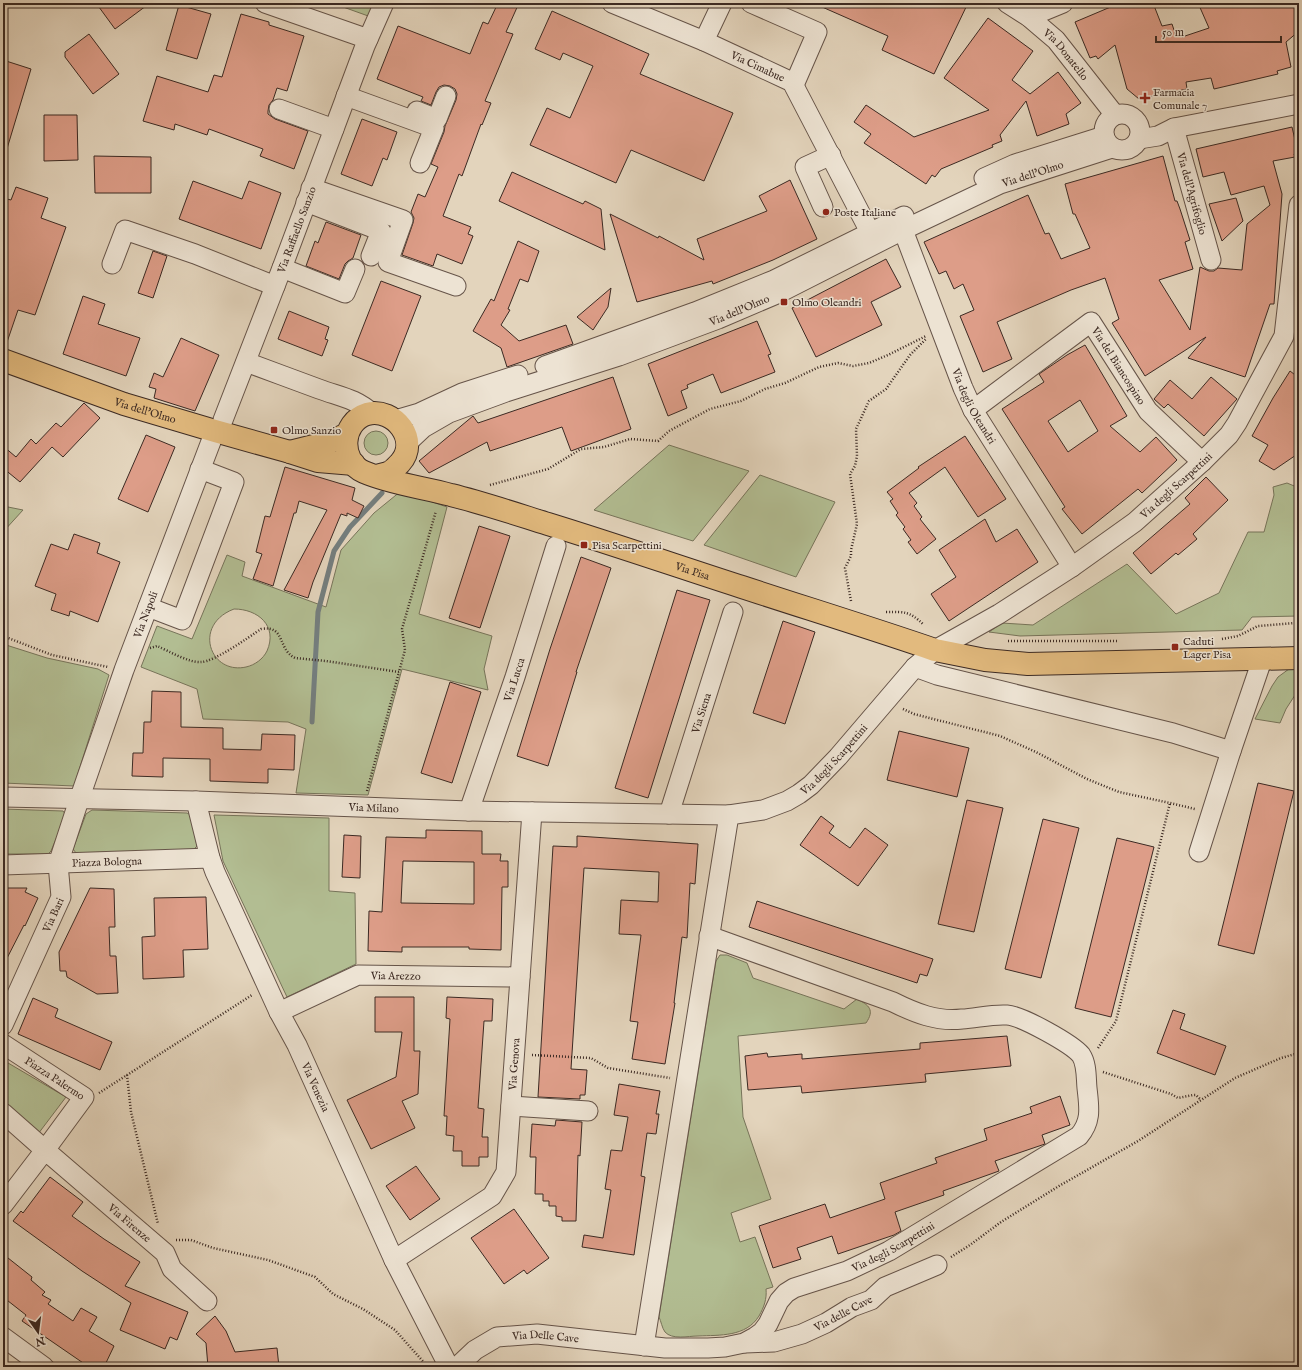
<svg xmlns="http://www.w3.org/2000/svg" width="1302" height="1370" viewBox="0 0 1302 1370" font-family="'IM FELL English',serif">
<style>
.green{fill:#b2bd92;stroke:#77745a;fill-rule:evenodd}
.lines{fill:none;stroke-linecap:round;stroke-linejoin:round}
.stream{stroke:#747e7e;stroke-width:5}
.building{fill:#dd9d88;stroke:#3c2a23;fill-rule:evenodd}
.minor-casing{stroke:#665449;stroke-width:21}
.major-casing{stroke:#3c2a23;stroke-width:24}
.path{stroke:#3c2a23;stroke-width:2.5;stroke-dasharray:1 2;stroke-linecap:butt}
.minor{stroke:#ede3d3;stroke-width:19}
.major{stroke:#e2ba7e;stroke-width:22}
.poi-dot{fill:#8f2418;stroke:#ede3d3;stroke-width:1.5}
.labels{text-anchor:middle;stroke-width:3;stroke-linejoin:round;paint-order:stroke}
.street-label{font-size:11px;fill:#3c2a23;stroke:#ede3d3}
.poi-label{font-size:11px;fill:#3c2a23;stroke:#ede3d3;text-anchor:start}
</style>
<rect width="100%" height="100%" fill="#e3d4bc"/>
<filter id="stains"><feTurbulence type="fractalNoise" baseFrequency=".005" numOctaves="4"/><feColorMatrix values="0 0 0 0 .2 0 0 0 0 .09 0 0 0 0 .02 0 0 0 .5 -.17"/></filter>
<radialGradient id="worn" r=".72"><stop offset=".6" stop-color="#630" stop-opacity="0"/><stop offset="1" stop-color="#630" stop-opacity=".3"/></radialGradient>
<path class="green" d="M332 3H377L371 17Z
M364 443a12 12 0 1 1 24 0a12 12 0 1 1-24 0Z
M669 445 749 471 693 541 594 510Z
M760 475 835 502 796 577 704 545Z
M1287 483 1299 488V616L1252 617 1242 630 1020 636 989 632 1002 623 1033 625 1127 564 1176 614 1219 593 1248 532H1264L1274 495 1273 487Z
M401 491 447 507 419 614 492 636 484 669 488 690 402 669 368 795 296 793 306 729 288 722 203 719 197 689 141 667 157 626 192 639 227 555 245 562 242 576 326 607 341 550 374 513ZM234 609C258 609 278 626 267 651 263 659 255 665 246 667 210 675 192 625 234 609Z
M3 506 23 510 3 532Z
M3 644 47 658 98 669 109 675 74 786 3 783Z
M1293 666H1299V692H1297L1286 709 1280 723 1255 719 1272 686 1278 677Z
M3 809 63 811 66 815 51 851 48 854H3Z
M92 810 187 813 191 815 197 846 193 850 76 853 73 849 86 814Z
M214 815 329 818V891L355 893 356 964 287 997 223 861Z
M720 955H727L747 963 753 978 844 1009 857 999C869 1005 875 1010 866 1023L738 1036 743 1117 771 1199 731 1213 740 1242 755 1237 773 1287 766 1289C767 1299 764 1307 759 1316 746 1337 720 1335 698 1336 688 1336 672 1340 665 1332 662 1328 661 1321 659 1317L716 961Z
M3 1060 66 1097 35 1138 3 1105Z"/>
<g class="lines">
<path class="stream" d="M312 722 318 612 334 551 350 527 382 493"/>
</g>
<path class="building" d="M96 3H150L115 29Z
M498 3H519L506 32 513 34 485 101 491 103 482 125 481 124 462 176 459 174 443 216 471 227 468 234 473 236 462 264 437 254 433 266 402 255 413 223 414 218 411 212 418 194 425 197 438 167 431 164 444 132 445 126 456 100 457 94 455 89 450 86 444 85 439 87 436 92 431 105 421 101 423 97 377 79 398 26 470 54 483 22 488 24Z
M813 3H968L934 74 882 50 888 36Z
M1120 3H1153L1162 26 1172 24 1176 36 1181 34 1182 37 1209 28 1198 3H1299V31L1286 42 1291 67 1277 71 1278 74 1214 89 1211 78 1186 82 1187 89 1139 99 1127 89 1115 45 1098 59 1096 56 1090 58 1075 22Z
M179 5 211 14 197 59 166 50Z
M552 11 649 54 640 74 733 113 704 181 631 150 616 183 530 145 547 108 570 118 593 66 563 53 560 60 535 49Z
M241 14 269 22V25L304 36 287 91 277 88 273 100 269 105 268 111V114L275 119 308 131 294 169 260 156 263 149 209 129 207 135 175 124 174 130 143 121 157 76 208 92 214 75 222 77Z
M988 18 1033 51 1012 80 1030 94 1058 72 1081 103 1066 114 1069 124 1037 136 1026 101 1000 135 1002 141 992 145 993 147 941 169 935 177 932 175 926 184 864 143 871 134 854 122 866 105 914 137 989 110 944 78Z
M89 34 119 74 93 94 65 57V52Z
M3 60 31 69 6 152 3 151Z
M44 115H77L78 160 44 161Z
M362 119 397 132 387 160 383 158 372 186 341 174Z
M1292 127 1298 153 1294 154 1295 157 1273 161 1282 194 1274 304H1270L1245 377 1188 358 1206 337 1145 376 1112 323 1119 319 1105 278 1071 290 997 322 1012 359 983 372 960 316 974 310 963 284 954 289 946 271 939 274 924 242 1028 195 1045 234 1049 233 1061 259 1090 248 1075 214H1073L1065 184 1163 156 1175 201H1177L1180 209 1190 240 1185 242 1193 269 1159 280 1190 330 1200 267 1209 271H1214L1218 268 1242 270 1247 224 1270 205 1264 186 1231 195 1224 172 1203 177 1196 149Z
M94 156 151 157V193H95Z
M512 172 583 204 585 201 601 209 605 250 499 201Z
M790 180 817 239 773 260 713 284 712 281 637 302 610 214 658 238 659 236 704 260 697 239 767 211 759 196Z
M193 181 242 199 249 181 281 193 261 249 179 219Z
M16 187 48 198 41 218 66 227 35 315 18 310 5 348 3 347V198L11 200Z
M1236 198 1243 221 1222 241 1209 204Z
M326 222 361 235 353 258 348 261 345 264 339 279 306 266 315 241 318 243Z
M518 241 539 251 528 282 520 279 508 309 510 310 501 325 519 341 566 325 573 344 507 367 501 348 473 331 491 299 494 301Z
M153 251 167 256 153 298 138 293Z
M886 259 901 287 871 302 882 325 816 357 792 308Z
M381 281 421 296 392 371 352 355Z
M611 288 608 307 593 330 577 317Z
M83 296 105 304 98 324 140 338 126 376 63 354Z
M289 311 329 327 325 339 328 340 322 356 278 339Z
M757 321 771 354 768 355 775 372 721 393 713 374 687 385 688 388 681 391 687 408 668 416 648 364Z
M181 338 219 355 195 411 154 398 156 389 149 387 154 373 163 377Z
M1085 345 1127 416 1110 426 1140 452 1156 437 1177 460 1142 493 1138 489 1082 534 1062 509 1065 507 1002 409 1044 382 1039 374 1067 355ZM1080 400 1098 431 1068 452 1048 421Z
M1290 371 1299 378V453L1274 470 1259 461 1268 445 1252 436 1273 398Z
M613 377 631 429 571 451 562 427 490 451 487 442 429 473 419 461 473 416 478 423Z
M1211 377 1237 399 1204 436 1168 404 1164 408 1154 399 1170 380 1192 399Z
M84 403 100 418 63 457 52 447 20 482 3 468V446L16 457 31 439 36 444 56 423 61 427Z
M146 435 175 447 148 512 118 499Z
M965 436 1006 499 978 517 945 467 909 493 917 503 914 506 922 517 920 519 936 539 917 554 908 542 911 540 903 529 905 527 896 515 898 513 890 501 893 499 887 492 919 468 918 467Z
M285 467 355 488 352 500 364 506 358 518 347 513V516L341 514 313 582 308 598 284 590 327 510 299 501 296 513H294L273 586 253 579 262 554 256 552 265 516 270 517Z
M1206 477 1228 500 1193 534 1197 539 1178 555 1176 553 1151 574 1133 553 1190 504 1185 498Z
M985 519 996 542 1017 529 1038 562 949 621 931 594 956 577 939 550Z
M479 526 510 536 480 628 449 618Z
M74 534 100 543 97 553 120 562 98 622 70 611 69 616 51 610 56 594 35 586 51 544 68 550Z
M581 557 611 568 576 672H577L548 766 517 756 550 649Z
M677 590 710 600 648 798 615 788Z
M783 621 815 632 785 724 753 713Z
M450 682 481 692 452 783 421 773Z
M152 691 181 692V727L223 728V749L261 750 262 734 295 735 294 770 268 769V783L210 781V759L163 758V777L132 776 133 753H143L144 722H151Z
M899 731 969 748 957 797 887 780Z
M1258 783 1294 791 1254 954 1218 945Z
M967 800 1003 808 974 932 938 924Z
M821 816 834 826 829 833 850 848 865 828 888 845 858 886 800 845Z
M1043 819 1079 828 1041 978 1005 969Z
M426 830 482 831V854H501L500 861H508V887H502L501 950 469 949V947H402V952L368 951 369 911 382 912 386 837 426 838ZM403 861 474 862V904L401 903Z
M344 835 361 836 360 878 342 877Z
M577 836 698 844 695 884 690 883 687 938 682 937 674 1003H675L665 1064 632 1059 638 1022 630 1021 641 935 619 934 621 900 658 902 659 872 584 868 571 1069 587 1070 585 1095H580V1099L538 1097 553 846 577 847Z
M1117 838 1154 847 1111 1017 1075 1008Z
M3 888H27L25 892 38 898 25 926 24 925 3 966Z
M90 888 114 889 115 927H109L110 956H116L118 993 97 994 67 977 66 971H60L59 952Z
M206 897 208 949 183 950 184 977 143 979 142 937 155 936 154 898Z
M757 901 933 959 927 976 920 974 917 983 749 927Z
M375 997H414V1051H420L418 1094 402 1101 415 1128 371 1149 347 1100 396 1077 402 1032H375Z
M447 997 493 999 492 1021H484L478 1108 484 1109 482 1137H488V1157H479V1166H462V1151H453L454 1136 446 1135 447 1116H444L450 1019 446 1018Z
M33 998 58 1009 55 1017 112 1042 100 1070 18 1034Z
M1173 1010 1185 1014 1180 1029 1226 1046 1215 1075 1157 1053Z
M1007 1036 1011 1066 925 1074 926 1082 802 1093 801 1086 748 1090 745 1056 767 1053 768 1057 802 1054V1059L920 1049V1043Z
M619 1084 660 1091 656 1114H659L656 1134 647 1133 641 1176 645 1177 634 1255 582 1247 584 1235 603 1238 611 1190 605 1189 611 1150 622 1151 628 1117 614 1115Z
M1060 1096 1070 1125 1042 1135 1045 1144 995 1161 999 1171 943 1191 944 1195 895 1212 901 1231 894 1235 838 1254 832 1236 797 1248 801 1259 773 1268 759 1226 825 1204 830 1218 885 1199 880 1183 937 1163 935 1158 987 1140 984 1129 1032 1113 1030 1107Z
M556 1120 582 1122 580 1156 578 1155 576 1221H562V1217L556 1216V1206H549V1201H543V1194H535L536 1157H530L532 1124 555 1126Z
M416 1166 440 1199 410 1220 386 1186Z
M50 1177 83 1202 72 1216 104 1239 140 1262 125 1286 188 1312 177 1340 170 1337 165 1349 120 1330 131 1303 82 1271 13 1221 21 1211 23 1213Z
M514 1209 549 1258 527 1274 524 1270 504 1284 471 1238Z
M3 1254 32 1277 31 1280 45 1292 42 1295 51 1300 48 1304 73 1321 81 1308 97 1317 89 1331 114 1346 104 1367H89L22 1321 26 1315 3 1297Z
M215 1316 226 1331 235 1352 277 1348 279 1367H208L206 1343 196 1334Z"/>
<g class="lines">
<g class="minor-casing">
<g id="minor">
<path d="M265 3 368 39"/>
<path id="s1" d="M612 3 704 41 792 82 870 232"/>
<path d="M751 3 817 32 794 85"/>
<path id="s2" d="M1007 3 1029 17 1056 40 1115 115"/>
<path d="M1029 17 1063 3"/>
<path d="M704 41 722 3"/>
<path d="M346 96 434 128 420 163"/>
<path d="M279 109 334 129"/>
<path d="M417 111 437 119 446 96"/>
<circle cx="1122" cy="132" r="18"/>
<path id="s3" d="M1174 128 1211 260"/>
<path d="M1139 139 1158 136 1174 128 1299 104"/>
<path d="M984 178 1015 164 1104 136"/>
<path d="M311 188 403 220 388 262 456 286"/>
<path d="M306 202 381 231 371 256"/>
<path d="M823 207 805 167 831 155"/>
<path id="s4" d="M903 230 963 388 973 410 1072 567"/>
<path d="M112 264 125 230 195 254 275 286"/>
<path d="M282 268 345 293 355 269"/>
<path d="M246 362C270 371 295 380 319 389 341 397 355 398 373 414"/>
<path d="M545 366 695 312 774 280 904 216"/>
<path id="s5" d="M973 410 1091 322 1148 411 1202 462"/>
<path id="s6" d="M223 420 282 268 365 46 384 3"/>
<path d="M395 420 419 413 462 393 518 375"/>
<path id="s7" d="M407 443 423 428 449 413 506 392 619 356 718 319 779 293 903 230 1000 184 1112 148"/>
<path d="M148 607 182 620 234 482 200 469"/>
<path d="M915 667 937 675 1173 733 1231 751 1199 852"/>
<path d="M1231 751 1262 660"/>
<path id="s8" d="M3 797 196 801 469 811 729 815"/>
<path id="s9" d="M196 801 210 858 215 872 279 1012 297 1045 394 1260 449 1367"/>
<path id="s10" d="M469 811 515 677 556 546"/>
<path id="s11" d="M669 814 733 612"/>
<path id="s12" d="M3 865 210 858"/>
<path id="s13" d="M279 1012 358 975 520 977"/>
<path id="s14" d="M3 1025 61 897 58 864 79 800 124 670 215 431"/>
<path id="s15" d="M3 1044 84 1097 45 1150 3 1113"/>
<path d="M511 1106 588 1111"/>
<path id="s16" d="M3 1205 45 1150 165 1253 172 1269 207 1301"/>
<path id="s17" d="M394 1260 492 1196 506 1172 532 812"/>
<path d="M3 1337 44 1367"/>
<path d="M745 1343 774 1342 802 1334 826 1323 852 1307 871 1300 885 1287 937 1265"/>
<path id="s18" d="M644 1346 729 815 763 810 787 801 799 794 811 785 838 757 915 667 935 650 999 614 1072 567 1135 522 1202 462 1229 435 1237 423 1284 336 1299 205"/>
<path id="s19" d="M457 1367 475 1350 497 1337 537 1334 665 1348H708L725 1347 744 1343 755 1337 762 1332 768 1324 779 1301 786 1293 794 1288 847 1271 889 1251 1079 1136C1092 1121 1089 1107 1087 1088 1086 1078 1087 1064 1081 1055 1072 1044 1022 1016 1007 1015 992 1014 977 1018 962 1019 937 1022 915 1013 893 1002L709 936"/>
</g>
</g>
<g class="major-casing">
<g id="major">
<path id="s20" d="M3 360 124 404 215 431 290 452 318 461 354 464"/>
<path d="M290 452 330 442 347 434"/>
<path id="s21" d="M377 476C380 475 385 474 388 473 393 471 396 467 400 463 420 441 395 407 367 414 341 422 339 461 364 472 392 484 422 487 451 495 483 503 516 514 548 524 613 544 677 566 742 587 806 608 871 628 935 650L985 660 1028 664 1299 658"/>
</g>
</g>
<path class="path" d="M490 485 548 469 581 449 604 447 630 439 658 441 669 431 710 409 741 401 765 389 785 383 819 367 838 363 853 366 869 363 888 355 926 336
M851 601 845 568 851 556V550L857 524 850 474 855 466 857 456 856 429 869 401 886 389 910 355 926 339
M886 612C906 612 909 611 924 625
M3 636 52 655 108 667
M1222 639 1238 636 1258 626 1294 623 1299 624
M1008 641H1119
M150 648 157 646C169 651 189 663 201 662 214 662 249 637 261 629 286 625 277 649 295 658L326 661 399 672 405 650 402 629 436 511
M903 709 914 714 1000 736 1036 752 1087 779 1119 792 1170 803 1195 809
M367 791 399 672
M1098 1048 1116 1021 1170 803
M532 1055 591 1058 608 1068 670 1078
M1103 1072 1171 1094 1178 1098 1193 1095H1196L1201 1100
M127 1075 131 1112 158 1224
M99 1093 252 995
M176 1240H191L213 1248 268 1260 315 1277 333 1294 363 1309 395 1330 428 1367
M951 1257 970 1245 1001 1222 1059 1186 1138 1141 1235 1078 1281 1058 1299 1053"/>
<use href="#minor" class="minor"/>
<use href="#major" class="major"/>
</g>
<g class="poi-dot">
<path d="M1143 92h4v4h4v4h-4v4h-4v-4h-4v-4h4z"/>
<circle cx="826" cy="212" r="4"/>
<rect x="780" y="298" width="8" height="8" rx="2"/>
<rect x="270" y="426" width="8" height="8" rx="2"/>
<rect x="580" y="541" width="8" height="8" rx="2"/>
<rect x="1171" y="643" width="8" height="8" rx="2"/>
</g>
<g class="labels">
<g class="street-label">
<text dy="4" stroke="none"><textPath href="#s2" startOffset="79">Via Donatello</textPath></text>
<text dy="4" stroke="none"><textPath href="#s1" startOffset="159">Via Cimabue</textPath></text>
<text dy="4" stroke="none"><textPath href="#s7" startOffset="684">Via dell'Olmo</textPath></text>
<text dy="4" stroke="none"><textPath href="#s3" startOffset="68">Via dell'Agrifoglio</textPath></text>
<text dy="4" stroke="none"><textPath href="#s6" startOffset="204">Via Raffaello Sanzio</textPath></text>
<text dy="4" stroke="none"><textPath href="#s7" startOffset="360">Via dell'Olmo</textPath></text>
<text dy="4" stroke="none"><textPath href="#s5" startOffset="199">Via del Biancospino</textPath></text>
<text dy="4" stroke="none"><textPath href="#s4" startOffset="190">Via degli Oleandri</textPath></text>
<text dy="4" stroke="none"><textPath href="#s20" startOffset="151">Via dell'Olmo</textPath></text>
<text dy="4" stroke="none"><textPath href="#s18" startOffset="1103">Via degli Scarpettini</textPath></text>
<text dy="4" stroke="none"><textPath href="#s21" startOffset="522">Via Pisa</textPath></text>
<text dy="4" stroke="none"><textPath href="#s14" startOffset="438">Via Napoli</textPath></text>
<text dy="4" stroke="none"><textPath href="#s10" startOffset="139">Via Lucca</textPath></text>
<text dy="4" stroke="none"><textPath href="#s11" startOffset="106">Via Siena</textPath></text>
<text dy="4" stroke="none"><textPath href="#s18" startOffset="661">Via degli Scarpettini</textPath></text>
<text dy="4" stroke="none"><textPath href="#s8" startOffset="371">Via Milano</textPath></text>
<text dy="4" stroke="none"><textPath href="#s12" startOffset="104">Piazza Bologna</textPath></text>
<text dy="4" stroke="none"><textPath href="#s14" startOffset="121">Via Bari</textPath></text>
<text dy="4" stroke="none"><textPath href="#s13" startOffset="125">Via Arezzo</textPath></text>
<text dy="4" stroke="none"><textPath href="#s17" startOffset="253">Via Genova</textPath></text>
<text dy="4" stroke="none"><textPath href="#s15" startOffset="62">Piazza Palermo</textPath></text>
<text dy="4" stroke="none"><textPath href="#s9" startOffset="311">Via Venezia</textPath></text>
<text dy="4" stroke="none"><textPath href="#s16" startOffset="181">Via Firenze</textPath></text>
<text dy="4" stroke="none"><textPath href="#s19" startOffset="483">Via degli Scarpettini</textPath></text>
<text transform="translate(843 1313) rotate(-28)" y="4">Via delle Cave</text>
<text dy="4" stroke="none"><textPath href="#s19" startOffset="99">Via Delle Cave</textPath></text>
</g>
<g class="poi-label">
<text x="1153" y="96">Farmacia<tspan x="1153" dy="13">Comunale 7</tspan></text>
<text x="834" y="216">Poste Italiane</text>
<text x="792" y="306">Olmo Oleandri</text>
<text x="282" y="434">Olmo Sanzio</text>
<text x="592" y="549">Pisa Scarpettini</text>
<text x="1183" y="645">Caduti<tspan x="1183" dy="13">Lager Pisa</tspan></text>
</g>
</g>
<rect width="1302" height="1370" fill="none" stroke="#e3d4bc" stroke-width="16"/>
<rect x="4" y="4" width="1294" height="1362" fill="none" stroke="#3c2a23" stroke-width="2"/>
<rect x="8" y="8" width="1286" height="1354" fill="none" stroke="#3c2a23"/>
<g transform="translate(38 1332) rotate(166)" stroke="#ede3d3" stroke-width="3" paint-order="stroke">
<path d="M0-3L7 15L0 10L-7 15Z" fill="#3c2a23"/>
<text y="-6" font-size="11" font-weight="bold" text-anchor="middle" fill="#3c2a23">N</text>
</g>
<path d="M1156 36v6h125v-6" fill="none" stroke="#3c2a23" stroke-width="2"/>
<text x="1162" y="36" font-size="12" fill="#3c2a23" stroke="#ede3d3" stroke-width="3" paint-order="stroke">50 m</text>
<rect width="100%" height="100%" filter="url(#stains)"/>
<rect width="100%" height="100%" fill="url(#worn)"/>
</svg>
